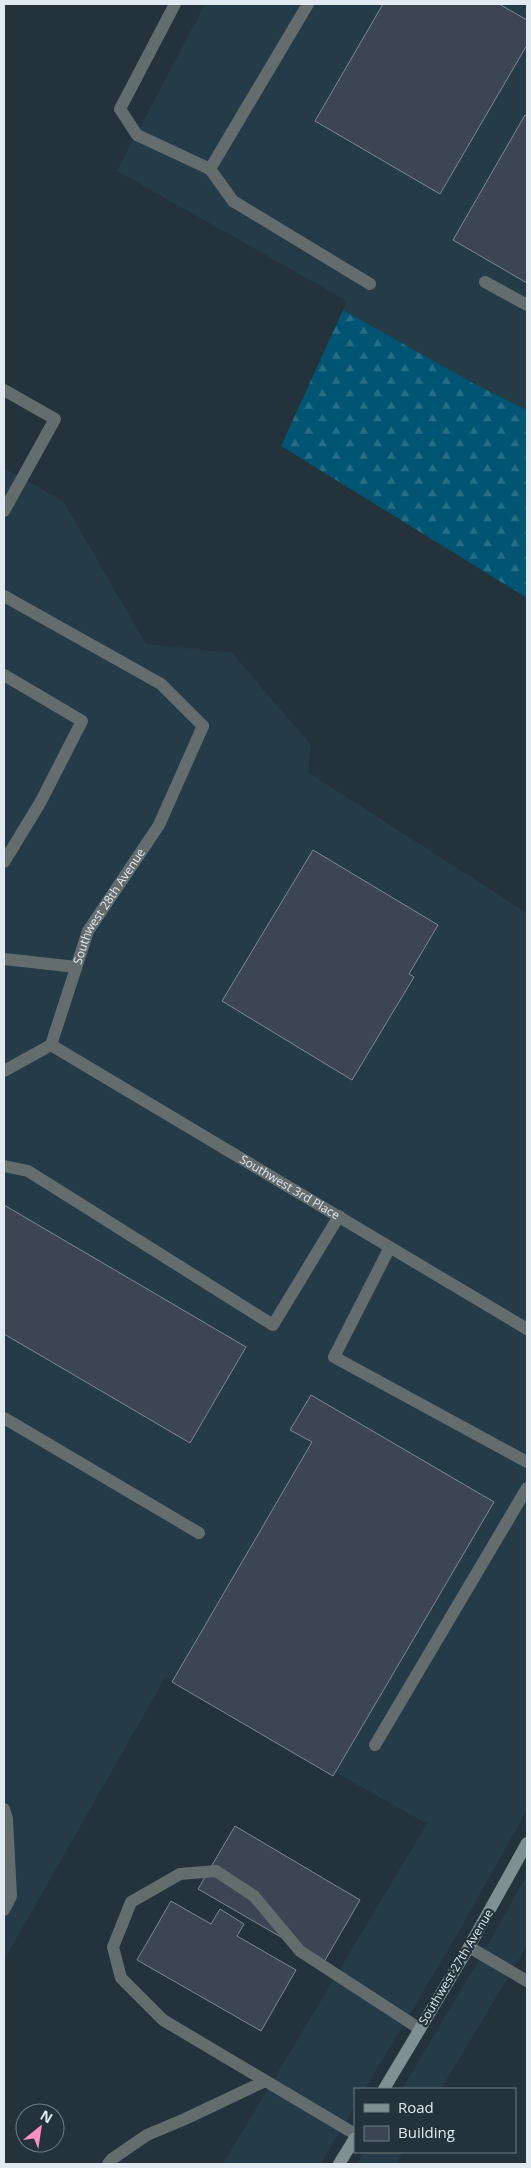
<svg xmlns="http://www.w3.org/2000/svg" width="531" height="2168" viewBox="0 0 531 2168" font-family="'Open Sans',sans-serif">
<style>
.built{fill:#253c48}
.forest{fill:url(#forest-firs)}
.building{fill:#3c4653;stroke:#7d8896}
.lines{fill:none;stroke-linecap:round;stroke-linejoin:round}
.service{stroke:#646d6e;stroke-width:12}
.minor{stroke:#646d6e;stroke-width:12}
.secondary{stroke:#808f91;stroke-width:12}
.labels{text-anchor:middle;stroke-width:4.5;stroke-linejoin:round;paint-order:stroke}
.street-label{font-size:12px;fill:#e1eaf0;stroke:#23323b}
</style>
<defs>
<pattern id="forest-firs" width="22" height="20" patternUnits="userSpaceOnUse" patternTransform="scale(1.25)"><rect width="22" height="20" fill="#015472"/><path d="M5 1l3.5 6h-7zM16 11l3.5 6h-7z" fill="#266d86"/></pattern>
</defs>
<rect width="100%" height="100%" fill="#23323b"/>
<path class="built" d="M205 4H527V410L473 383 343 310 347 301 117 171Z
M4 468 63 501 146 644 232 653 310 744 309 773 527 913V1810L455 1938 365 2089H355V2106L320 2164H223L427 1824 166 1676 4 1960Z
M527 1875V1946L441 2089H402L482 1955Z
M364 2152H403L396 2164H357Z"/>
<path class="forest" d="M343 310 473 383 527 410V598L281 446Z"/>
<path class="building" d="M383 4H499L527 20V45L440 194 315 121Z
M525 115 527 116V283L453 240Z
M313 850 438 925 409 974 414 977 352 1080 222 1001Z
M4 1205 246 1347 190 1443 4 1334Z
M311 1395 494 1502 333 1776 172 1682 312 1442 290 1430Z
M235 1826 360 1900 324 1962 198 1889Z
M171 1901 211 1924 220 1909 244 1924 237 1936 296 1970 261 2031 137 1960Z"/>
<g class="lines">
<path class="service" d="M175 4 120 109 137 135 210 169 233 201 370 284
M210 169 308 4
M485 282 527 305
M4 390 55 419 4 511
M4 596 161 684 203 726
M4 675 82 721 40 803 4 862
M4 959 76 967
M4 1166 28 1171 273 1325 339 1216
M390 1247 334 1357 527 1462
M4 1418 199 1533
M375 1745 527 1488
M4 1809 7 1819 11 1896 4 1910
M355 2134 163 2020 121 1978 113 1947 131 1902 180 1874 216 1871 254 1896 300 1951 420 2029
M108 2164 112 2159 147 2135 185 2119 265 2081"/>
<g class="minor">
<path id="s1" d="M51 1045 527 1329"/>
<path id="s2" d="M4 1071 51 1045 88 931 159 825 203 726"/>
<path d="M469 1947 527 1981"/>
</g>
<path class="secondary" d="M384 2089 469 1947 527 1843
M339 2164 355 2138"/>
</g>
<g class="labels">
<g class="street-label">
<text dy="4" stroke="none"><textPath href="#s2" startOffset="205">Southwest 28th Avenue</textPath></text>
<text dy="4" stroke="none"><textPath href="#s1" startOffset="278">Southwest 3rd Place</textPath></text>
<text transform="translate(456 1967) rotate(-59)" y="4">Southwest 27th Avenue</text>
</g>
</g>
<rect width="531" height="2168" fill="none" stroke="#e1eaf0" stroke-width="10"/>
<rect x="354" y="2088" width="162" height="65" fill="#23323b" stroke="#6f7c83"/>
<rect x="364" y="2104" width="25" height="8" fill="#808f91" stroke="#6f7c83"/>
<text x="398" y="2113" font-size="15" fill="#e1eaf0">Road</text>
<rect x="364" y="2126" width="25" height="15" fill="#3c4653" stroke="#6f7c83"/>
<text x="398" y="2138" font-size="15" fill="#e1eaf0">Building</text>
<g transform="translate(40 2128) rotate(30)"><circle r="24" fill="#23323b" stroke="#6f7c83"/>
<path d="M0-4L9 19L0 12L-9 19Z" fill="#fc8fc2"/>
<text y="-8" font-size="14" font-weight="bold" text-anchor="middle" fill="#e1eaf0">N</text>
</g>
</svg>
